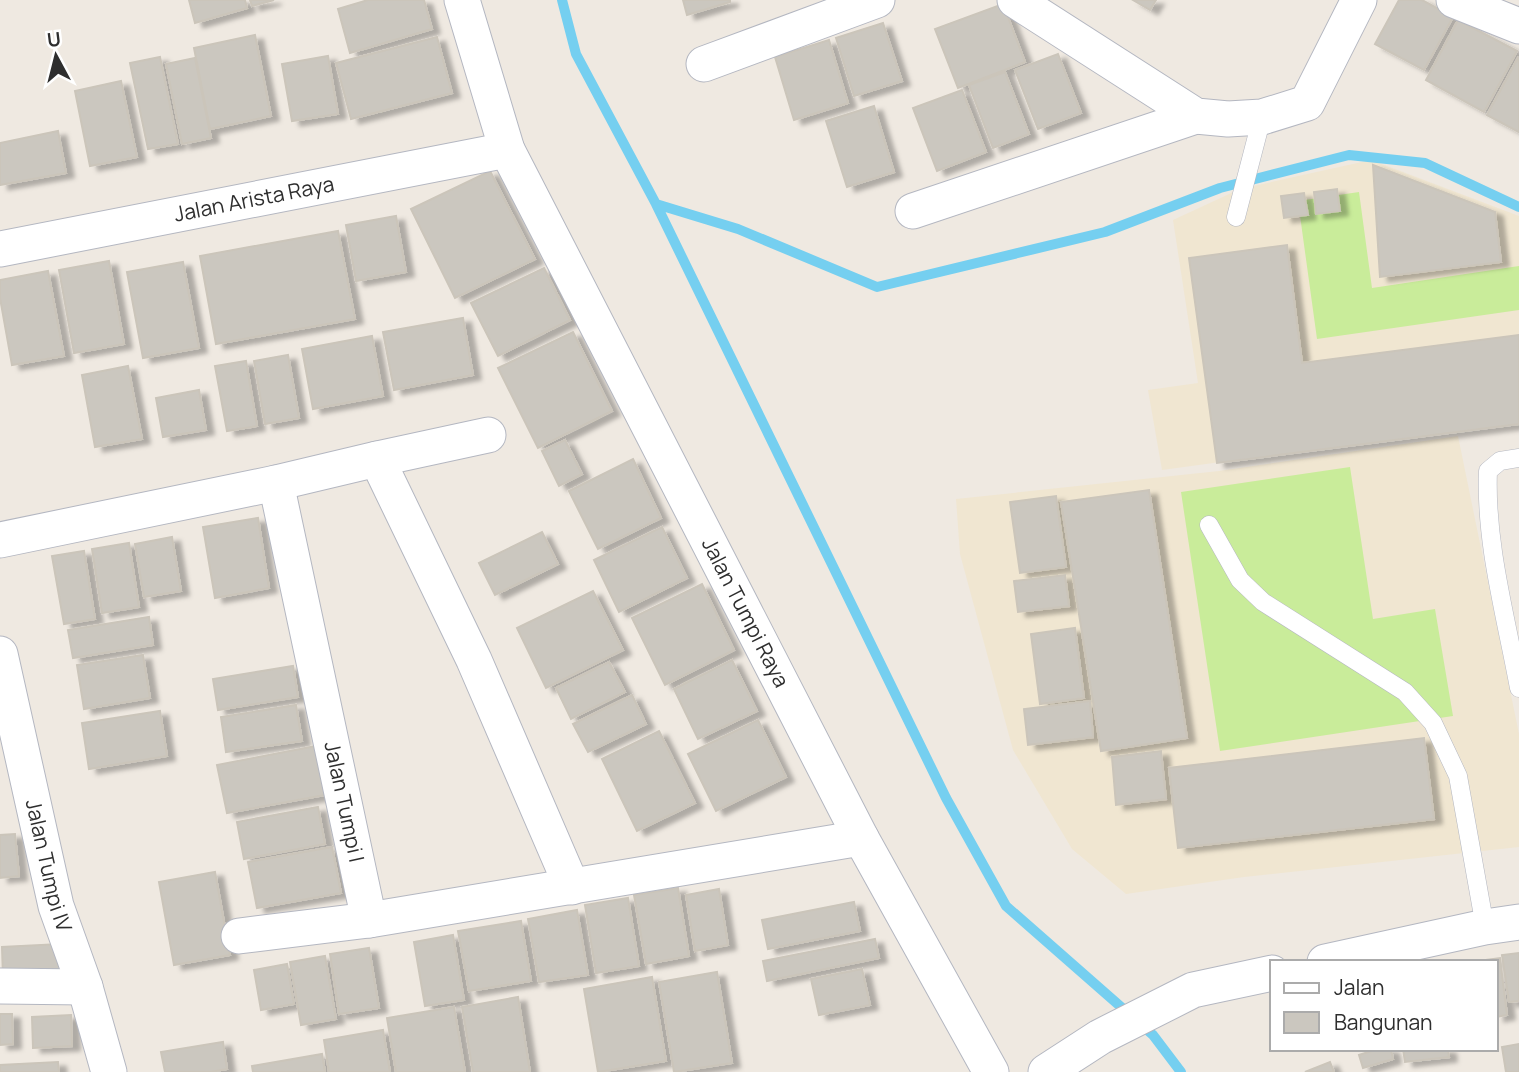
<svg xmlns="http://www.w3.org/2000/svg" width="1519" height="1072" viewBox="0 0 1519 1072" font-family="Manrope,sans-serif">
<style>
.education{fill:#f0e6d1}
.pitch{fill:#c9ec9a}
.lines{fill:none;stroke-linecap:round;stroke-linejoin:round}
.stream{stroke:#75cff0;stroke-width:10}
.building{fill:#cbc7bf;stroke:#cbc5ba;stroke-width:2;filter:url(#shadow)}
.lane-casing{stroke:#b4b7c1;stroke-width:19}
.street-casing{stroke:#b4b7c1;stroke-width:37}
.lane{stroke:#fff;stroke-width:18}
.street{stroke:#fff;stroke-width:35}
.labels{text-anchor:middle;stroke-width:5;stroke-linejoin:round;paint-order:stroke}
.street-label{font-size:21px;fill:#2e2e2e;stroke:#fff}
</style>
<defs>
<filter id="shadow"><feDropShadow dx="8" dy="4.5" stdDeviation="2" flood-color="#0004"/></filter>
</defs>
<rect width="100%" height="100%" fill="#efe9e1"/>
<path class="education" d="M1371 160 1519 216V424L1454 430 1162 470 1148 390 1198 383 1173 220 1240 189Z
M1458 436 1519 734V847L1244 877 1126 894 1072 849 1013 750 960 554 956 499 1219 471Z"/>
<path class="pitch" d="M1359 192 1372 288 1519 266V310L1317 339 1298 201Z
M1350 467 1373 619 1435 609 1453 716 1220 751 1181 492Z"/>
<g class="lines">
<path class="stream" d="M562 0 576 54 656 204 738 229 877 287 1105 232 1220 188 1349 155 1425 163 1519 207
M656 204 946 798 1006 906 1153 1035 1181 1072"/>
</g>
<path class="building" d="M189 0H245L247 8 195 23Z
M250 0H274L252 6Z
M368 0H424L432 29 350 53 338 9Z
M683 0H730V2L687 15Z
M1133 0H1156L1150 10Z
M1399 0H1422L1453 17 1424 70 1375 44Z
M1003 4 1025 62 958 88 935 29Z
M1458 20 1517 51 1484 112 1426 80Z
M883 23 902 81 854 96 836 38Z
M255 35 271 116 210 129 194 48Z
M437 37 452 93 351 119 336 63Z
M829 40 848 103 794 120 775 57Z
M1058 54 1081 113 1038 129 1015 70Z
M328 56 338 114 292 121 282 64Z
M160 57 178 144 148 149 130 63Z
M195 58 211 138 182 144 166 64Z
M1518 58 1519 59V132L1487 115Z
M1005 72 1029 134 993 148 969 85Z
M121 81 137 157 90 166 75 91Z
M962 90 986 152 937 171 913 108Z
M874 106 894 172 847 187 826 121Z
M58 131 66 173 0 185V143Z
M1373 165 1495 212 1501 262 1380 277Z
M490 171 535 259 455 298 411 209Z
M1337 189 1340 211 1316 214 1314 192Z
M1304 193 1308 215 1284 218 1281 196Z
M396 216 406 272 356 281 346 225Z
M338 231 355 319 216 344 200 256Z
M1287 245 1302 363 1519 335V424L1217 463 1189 258Z
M109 261 124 344 74 353 59 270Z
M183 262 199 348 143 358 127 272Z
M544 268 570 320 498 356 471 303Z
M48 271 64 356 12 365 0 298V280Z
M463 318 473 375 394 390 383 332Z
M573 332 612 411 538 448 498 368Z
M372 336 383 396 313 409 302 349Z
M288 355 299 418 265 424 254 361Z
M246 361 257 426 227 431 215 366Z
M128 366 142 439 95 447 82 375Z
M199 390 206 430 163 437 156 398Z
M565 440 582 474 559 486 542 451Z
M633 459 661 518 598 549 569 491Z
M1149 490 1187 738 1101 751 1061 502Z
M1056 496 1066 567 1020 573 1010 502Z
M258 518 269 588 215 598 203 527Z
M662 527 687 578 619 612 594 560Z
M542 532 558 564 495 595 479 563Z
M172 537 181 591 144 597 135 544Z
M129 543 139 607 102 613 92 549Z
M84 551 95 619 64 624 52 556Z
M1065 575 1069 606 1018 612 1014 581Z
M702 584 734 650 665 685 632 618Z
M593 591 623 650 546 688 517 628Z
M149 617 153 645 73 658 68 630Z
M1075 628 1084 698 1040 704 1031 634Z
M143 655 150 698 84 709 77 665Z
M732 660 757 711 698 739 674 689Z
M609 662 625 692 571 719 556 688Z
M293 666 298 697 218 710 213 679Z
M632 695 646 724 588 752 573 724Z
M1090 701 1093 737 1028 745 1024 709Z
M296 705 302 741 226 752 221 717Z
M160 711 167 756 89 769 82 723Z
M758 720 786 777 716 811 688 754Z
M659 731 695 803 637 831 602 759Z
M1424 738 1434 819 1178 848 1169 768Z
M316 746 325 795 227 813 217 765Z
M1161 751 1166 799 1116 805 1112 757Z
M318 807 325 844 244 859 237 822Z
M15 834 19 876 0 878V835Z
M332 847 341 893 257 908 248 862Z
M215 872 230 955 174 965 159 882Z
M678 888 689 956 646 964 634 895Z
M719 889 728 945 695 951 686 895Z
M628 898 639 966 596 973 585 905Z
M854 902 860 931 768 949 762 920Z
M577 910 588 975 539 982 528 919Z
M521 921 531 981 469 991 458 931Z
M453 935 464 1000 425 1006 414 942Z
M875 939 879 958 767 981 763 961Z
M60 944 61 976 3 978 2 947Z
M369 948 379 1008 339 1014 330 954Z
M1519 953V1001L1509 1002 1502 955Z
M325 956 336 1019 301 1025 290 962Z
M1500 958 1507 1015 1496 1017V962H1470Z
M287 964 294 1004 261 1010 254 970Z
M862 969 870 1005 819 1015 811 979Z
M717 972 732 1063 674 1072 659 982Z
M652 977 666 1061 598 1072 584 989Z
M518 997 530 1072H473L462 1007Z
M454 1007 465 1072H396L387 1018Z
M0 1014H12L13 1044 0 1045Z
M71 1015 72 1046 33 1048 32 1017Z
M383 1030 390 1072H329L324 1040Z
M223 1042 227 1069 211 1072H165L161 1052Z
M1519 1044V1072H1506L1502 1047Z
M1378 1049H1391L1393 1059 1363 1068 1359 1055Z
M1403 1049H1448L1449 1057 1405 1062Z
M322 1054 325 1072H253L252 1066Z
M58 1062 59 1072H0V1065Z
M1330 1062 1334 1072H1305Z"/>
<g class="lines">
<g class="lane-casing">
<path id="lane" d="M1236 217 1262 117
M1519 458 1500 461 1488 471C1485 543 1506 617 1519 688
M1209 525 1240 580 1263 602 1405 692 1433 723 1458 776 1485 927"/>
</g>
<g class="street-casing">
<g id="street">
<path id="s1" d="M462 0 507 150 861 838 991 1072"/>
<path d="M1015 0 1196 116 1228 119 1262 117 1307 103 1359 0"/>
<path d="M1454 0 1519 26"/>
<path d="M704 64 877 0"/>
<path d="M913 211 1196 116"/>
<path id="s2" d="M0 249 507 150"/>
<path d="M377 459 488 435"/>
<path id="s3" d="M276 483 369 920 861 838"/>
<path d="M0 540 276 483 377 459 474 660 572 887"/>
<path id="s4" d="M0 654 56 906 85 987 109 1072"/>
<path d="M239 936 369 920"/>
<path d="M1325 962 1485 927 1519 922"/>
<path d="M0 986 85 987"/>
<path d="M1046 1072 1100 1037 1193 990 1272 973"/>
</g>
</g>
<use href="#lane" class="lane"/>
<use href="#street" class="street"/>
</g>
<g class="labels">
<g class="street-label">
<text dy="7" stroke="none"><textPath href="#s2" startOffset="259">Jalan Arista Raya</textPath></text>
<text dy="7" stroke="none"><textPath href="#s1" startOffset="677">Jalan Tumpi Raya</textPath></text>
<text dy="7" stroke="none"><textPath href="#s3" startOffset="326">Jalan Tumpi I</textPath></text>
<text dy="7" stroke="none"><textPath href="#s4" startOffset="217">Jalan Tumpi IV</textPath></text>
</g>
</g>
<rect x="1270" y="960" width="228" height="91" fill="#ffffff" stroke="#ababab" stroke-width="2"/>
<rect x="1284" y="983" width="35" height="10" fill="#ffffff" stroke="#ababab" stroke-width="2"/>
<text x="1334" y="995" font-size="21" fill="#2e2e2e">Jalan</text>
<rect x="1284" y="1012" width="35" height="21" fill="#cbc7bf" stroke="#ababab" stroke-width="2"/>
<text x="1334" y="1030" font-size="21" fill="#2e2e2e">Bangunan</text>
<g transform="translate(56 56) rotate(353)" stroke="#ffffff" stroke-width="5" paint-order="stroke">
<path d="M0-5L12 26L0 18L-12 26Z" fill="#2e2e2e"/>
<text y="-10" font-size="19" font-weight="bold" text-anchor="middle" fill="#2e2e2e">U</text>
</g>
</svg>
